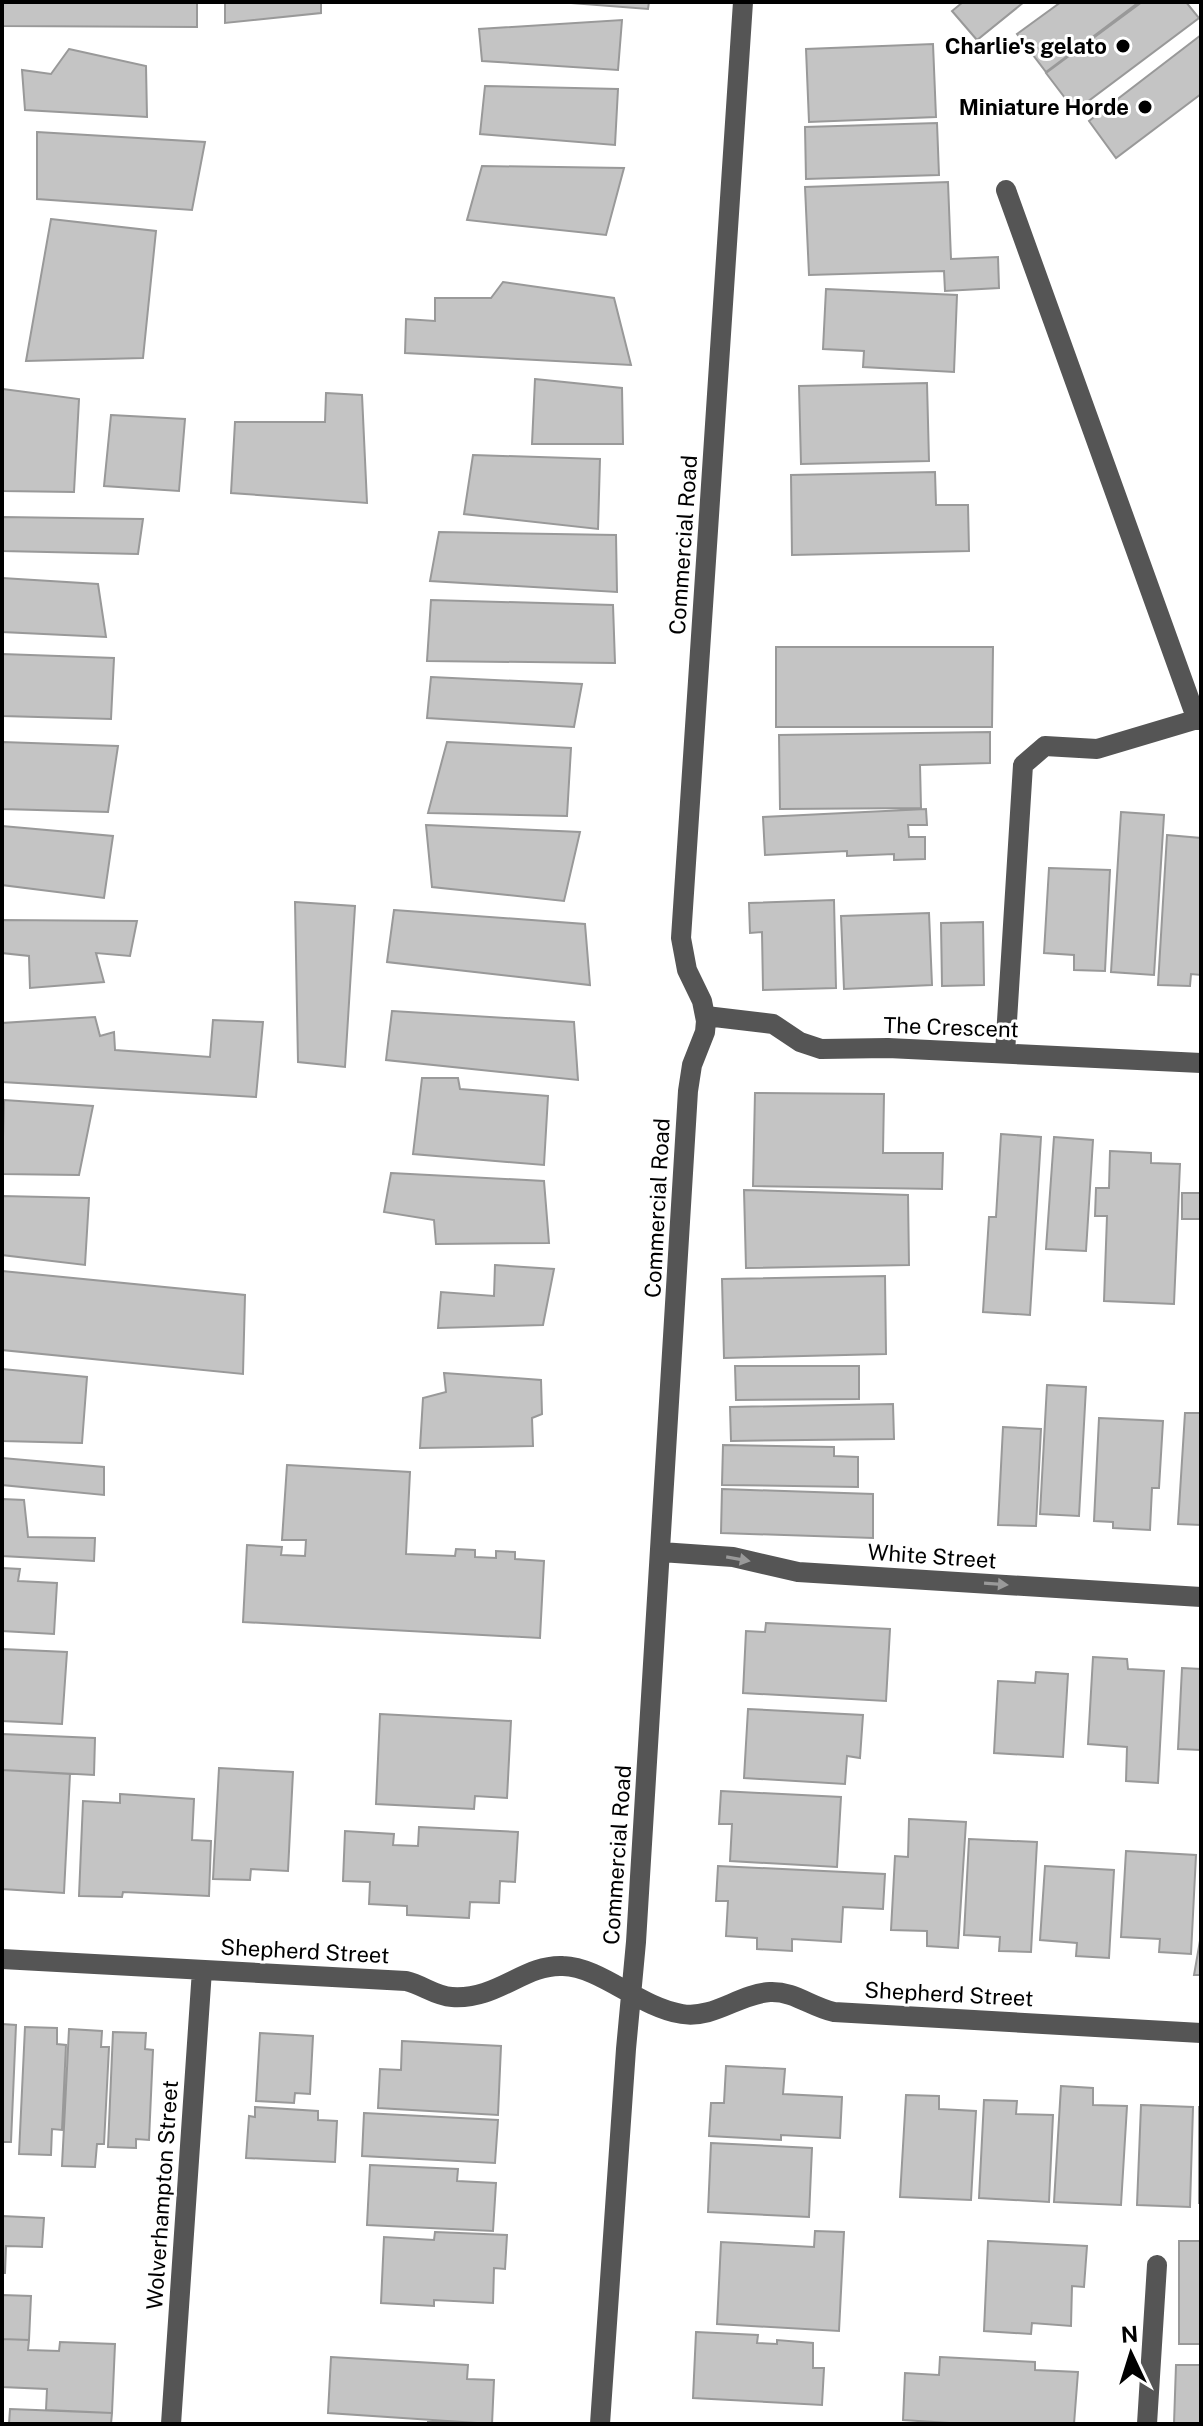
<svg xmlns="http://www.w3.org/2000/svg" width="1203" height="2426" viewBox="0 0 1203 2426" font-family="'Public Sans',sans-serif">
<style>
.building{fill:#c4c4c4;stroke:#999;stroke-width:2}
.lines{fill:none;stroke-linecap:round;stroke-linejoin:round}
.minor{stroke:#555;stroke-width:20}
.oneway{fill:#999}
.poi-dot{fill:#000;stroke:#fff;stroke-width:3}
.labels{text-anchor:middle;stroke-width:6;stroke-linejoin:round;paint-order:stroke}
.poi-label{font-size:22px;font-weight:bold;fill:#000;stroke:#fff;text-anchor:end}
.street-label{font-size:22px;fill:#000;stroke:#fff}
</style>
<rect width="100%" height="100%" fill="#fff"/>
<path class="building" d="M2 2H197V27L2 26Z
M225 2H321V13L225 23Z
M558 2H649L648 9Z
M963 2H1024L977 40 952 11Z
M1061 2H1139L1046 72 1017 34Z
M1142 2H1186L1199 18 1075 111 1046 73Z
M622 20 618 70 482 61 479 29Z
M1201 35V94L1116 158 1089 121Z
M933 44 936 117 809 122 806 49Z
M69 49 146 66 147 117 25 110 22 70 51 74Z
M485 86 618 89 615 145 480 134Z
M937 123 939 175 806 179 805 127Z
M37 132 205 142 192 210 37 199Z
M482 166 624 168 606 235 467 220Z
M948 182 951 259 998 257 999 288 945 291 944 271 809 275 805 187Z
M51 219 156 231 143 358 26 361Z
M503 282 614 298 631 365 405 353 406 319 435 321V298H491Z
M826 289 957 295 954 372 863 367 864 351 823 349Z
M535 379 622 388 623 444H532Z
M927 383 929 461 801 464 799 386Z
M3 389 79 399 74 492 2 491Z
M326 393 362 395 367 503 231 493 235 422H325Z
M111 415 185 419 179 491 104 486Z
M473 455 600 459 598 529 464 514Z
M935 472 936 505H968L969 551 792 555 791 475Z
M2 517 143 519 138 554 2 551Z
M439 532 616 535 617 592 430 581Z
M2 578 98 584 106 637 2 632Z
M431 600 613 605 615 663 427 661Z
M776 647H993L992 727H776Z
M2 654 114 658 111 719 2 716Z
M431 677 582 684 574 727 427 718Z
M990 732V763L920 765 921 808 780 809 779 735Z
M2 742 118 746 108 812 2 809Z
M447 742 571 748 567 816 428 813Z
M926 809 927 825H908L909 837H925V859L894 860V854L847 856V851L765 855 763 817Z
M1121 812 1164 815 1154 975 1111 972Z
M426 825 580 832 564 901 432 887Z
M2 826 113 836 104 898 2 885Z
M1167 835 1201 838V975L1191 974 1190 986 1158 985Z
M1049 868 1110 870 1105 971 1074 970V955L1044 953Z
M834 900 836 988 763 990 762 932 750 933 749 903Z
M295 902 355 906 345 1067 298 1062Z
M394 910 585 924 590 985 387 962Z
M929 913 932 985 844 989 841 916Z
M2 920 137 921 130 956 96 953 104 982 30 988 29 956 2 953Z
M983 922 984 985 942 986 941 923Z
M392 1011 574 1022 578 1080 386 1060Z
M95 1017 100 1036 114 1032 115 1050 210 1057 213 1020 263 1022 256 1097 2 1082V1023Z
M422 1078H458L460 1089 548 1096 544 1165 413 1154Z
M755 1093 884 1094 883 1153H943L942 1189 753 1186Z
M4 1100 93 1106 79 1175 2 1174Z
M1001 1134 1041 1137 1030 1315 983 1312 989 1217H996Z
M1054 1137 1093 1140 1086 1251 1046 1249Z
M1110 1151 1151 1153V1163L1180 1164 1174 1304 1104 1301 1107 1216H1095L1096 1188H1109Z
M1200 1156H1201V1300L1200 1219H1182V1193H1200Z
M391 1173 544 1181 549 1243 436 1244 434 1220 384 1212Z
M744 1190 908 1195 909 1265 746 1268Z
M2 1196 89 1198 85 1265 2 1255Z
M495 1265 554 1269 543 1325 438 1328 441 1292 494 1296Z
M2 1271 245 1295 243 1374 2 1350Z
M885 1276 886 1354 724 1358 722 1279Z
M735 1366H859V1399L736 1400Z
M2 1369 87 1377 82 1443 2 1441Z
M444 1373 541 1380 542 1414 532 1418 533 1446 420 1448 423 1398 446 1392Z
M1047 1385 1086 1387 1079 1516 1040 1514Z
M893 1404 894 1439 731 1441 730 1407Z
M1185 1413H1201V1525L1178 1524Z
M1099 1418 1163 1421 1159 1488H1152L1150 1530 1113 1528V1522L1094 1521Z
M1003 1427 1041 1429 1036 1526 998 1525Z
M723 1445 834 1447V1456L858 1457V1487L722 1485Z
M2 1458 104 1467V1495L2 1485Z
M287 1465 410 1472 406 1554 455 1556 456 1549 475 1550V1557L496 1558V1551L515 1552V1559L544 1561 540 1638 243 1622 247 1545 282 1547 281 1555 305 1556 306 1540H282Z
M722 1489 873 1494V1538L721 1533Z
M2 1499 24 1500 28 1537 95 1538 94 1561 2 1556Z
M2 1568 20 1569 18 1581 57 1583 54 1634 2 1631Z
M766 1623 890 1629 886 1701 743 1693 746 1631 765 1632Z
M2 1649 67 1652 62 1724 2 1721Z
M1093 1657 1127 1659 1128 1669 1164 1671 1158 1783 1126 1781 1127 1747 1088 1744Z
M1182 1668 1201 1669V1750L1178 1749Z
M1036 1672 1068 1674 1063 1757 994 1753 998 1681 1035 1683Z
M748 1709 863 1715 860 1758 847 1756 845 1784 744 1778Z
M380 1714 511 1721 507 1798 475 1796 474 1809 376 1804Z
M2 1734 95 1738 94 1775 2 1770Z
M219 1768 293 1772 288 1871 251 1869 250 1880 213 1879Z
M2 1770 70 1774 64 1893 2 1889Z
M721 1791 841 1797 837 1867 730 1861 732 1824H719Z
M120 1794 194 1799 192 1840 211 1841 209 1896 123 1892 122 1897 79 1896 83 1801 120 1803Z
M909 1819 966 1822 958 1948 927 1946V1931L891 1930 895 1856 908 1857Z
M419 1827 518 1832 515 1882 500 1881 499 1903 470 1902 469 1918 407 1915V1906L369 1904 370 1882 343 1881 345 1831 394 1834 393 1845 418 1846Z
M969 1839 1037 1842 1031 1952 999 1951 1000 1937 964 1935Z
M1126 1851 1196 1855 1191 1954 1159 1952 1160 1939 1121 1937Z
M718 1866 885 1874 883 1909 843 1907 841 1942 792 1939V1951L757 1949V1938L726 1936 728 1901H716Z
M1045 1866 1114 1870 1109 1958 1076 1956 1077 1943 1040 1940Z
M1201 1935V1975H1194Z
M2 2024 16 2025 11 2142H2Z
M25 2027 57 2028V2044L66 2045 62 2130 52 2129 51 2155 19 2154Z
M69 2029 102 2031 101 2047H109L104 2144H97L95 2167 62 2166Z
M113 2032 146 2033 145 2049 153 2050 149 2140 136 2139V2148L108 2147Z
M260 2033 313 2036 310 2094 295 2093 294 2103 256 2101Z
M402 2041 501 2046 498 2115 378 2108 380 2069 401 2070Z
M726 2066 785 2069 783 2094 842 2097 840 2138 781 2135V2140L709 2136 711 2103H724Z
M1061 2086 1093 2088V2105L1127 2106 1121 2205 1054 2202Z
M906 2095 939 2096V2109L976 2111 971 2200 900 2197Z
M984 2100 1017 2101 1016 2114 1053 2115 1049 2202 979 2198Z
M1141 2105 1193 2107 1190 2207 1137 2205Z
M255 2107 318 2111V2120L337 2121 335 2162 246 2158 249 2116 255 2117Z
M1199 2107H1201V2203H1199Z
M364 2113 498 2120 495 2163 362 2156Z
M711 2143 812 2148 809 2217 708 2212Z
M370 2165 458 2169 457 2181 496 2183 493 2231 367 2225Z
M2 2216 44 2218 42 2247 6 2246 5 2273H2Z
M815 2231 844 2232 839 2331 717 2324 721 2242 814 2247Z
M435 2232 507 2235 505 2269 494 2268 493 2303 434 2300V2306L381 2303 384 2237 434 2240Z
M988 2241 1087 2246 1084 2287 1072 2286 1071 2326 1032 2323 1031 2334 984 2331Z
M1179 2241H1201V2344H1179Z
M2 2295 31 2296 29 2340 2 2339Z
M696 2332 758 2335 757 2343 777 2344V2340L813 2343V2368H824L822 2405 693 2398Z
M2 2339 29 2340 28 2350 59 2351 60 2342 115 2344 112 2413 46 2410 47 2389 2 2387Z
M331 2357 468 2365 467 2379 494 2380 492 2424 328 2413Z
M940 2357 1035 2362V2370L1078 2372 1074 2424H965L903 2420 905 2373 939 2375Z
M1176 2365H1201V2424H1174Z
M10 2409 112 2413 111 2424H9Z
M428 2421 485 2424H428Z"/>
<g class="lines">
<path class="minor" d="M1006 190 1197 720
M706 1016 773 1024 800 1042 821 1049 888 1048 1201 1063
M1005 1053 1023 765 1045 746 1097 749 1201 718
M661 1552 733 1557 798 1572 1201 1597
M2 1959 406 1981C423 1985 435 1996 452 1997 498 2000 524 1964 563 1966 601 1967 639 2007 682 2014 714 2019 739 1994 770 1992 794 1991 811 2007 834 2012L1201 2033
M171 2424 202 1970
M600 2424 626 2049 636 1942 688 1091 692 1065 705 1032 706 1021 702 1001 687 970 681 938 743 2
M1147 2424 1157 2265"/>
</g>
<defs><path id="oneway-solid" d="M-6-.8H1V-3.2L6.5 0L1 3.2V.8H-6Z" transform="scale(2)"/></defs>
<g class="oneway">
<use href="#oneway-solid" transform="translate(738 1559) rotate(10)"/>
<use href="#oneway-solid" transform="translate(996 1584) rotate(4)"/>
</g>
<g class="poi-dot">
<circle cx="1123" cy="46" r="8"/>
<circle cx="1145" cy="107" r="8"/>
</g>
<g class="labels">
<g class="poi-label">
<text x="1107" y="54">Charlie's gelato</text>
<text x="1129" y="115">Miniature Horde</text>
</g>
<g class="street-label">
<text transform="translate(683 545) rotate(-86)" y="8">Commercial Road</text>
<text transform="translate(951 1027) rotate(2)" y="8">The Crescent</text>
<text transform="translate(657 1208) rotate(-87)" y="8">Commercial Road</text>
<text transform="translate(932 1556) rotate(4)" y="8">White Street</text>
<text transform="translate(617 1855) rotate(-86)" y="8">Commercial Road</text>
<text transform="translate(305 1951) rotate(3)" y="8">Shepherd Street</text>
<text transform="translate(949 1994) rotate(3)" y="8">Shepherd Street</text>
<text transform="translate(162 2195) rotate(-86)" y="8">Wolverhampton Street</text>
</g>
</g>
<rect width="1203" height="2426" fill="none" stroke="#000000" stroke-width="8"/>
<g transform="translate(1131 2354) rotate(356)" stroke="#ffffff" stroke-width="6" paint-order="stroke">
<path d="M0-6L14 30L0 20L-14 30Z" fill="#000000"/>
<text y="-12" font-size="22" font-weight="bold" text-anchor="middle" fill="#000000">N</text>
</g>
</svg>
